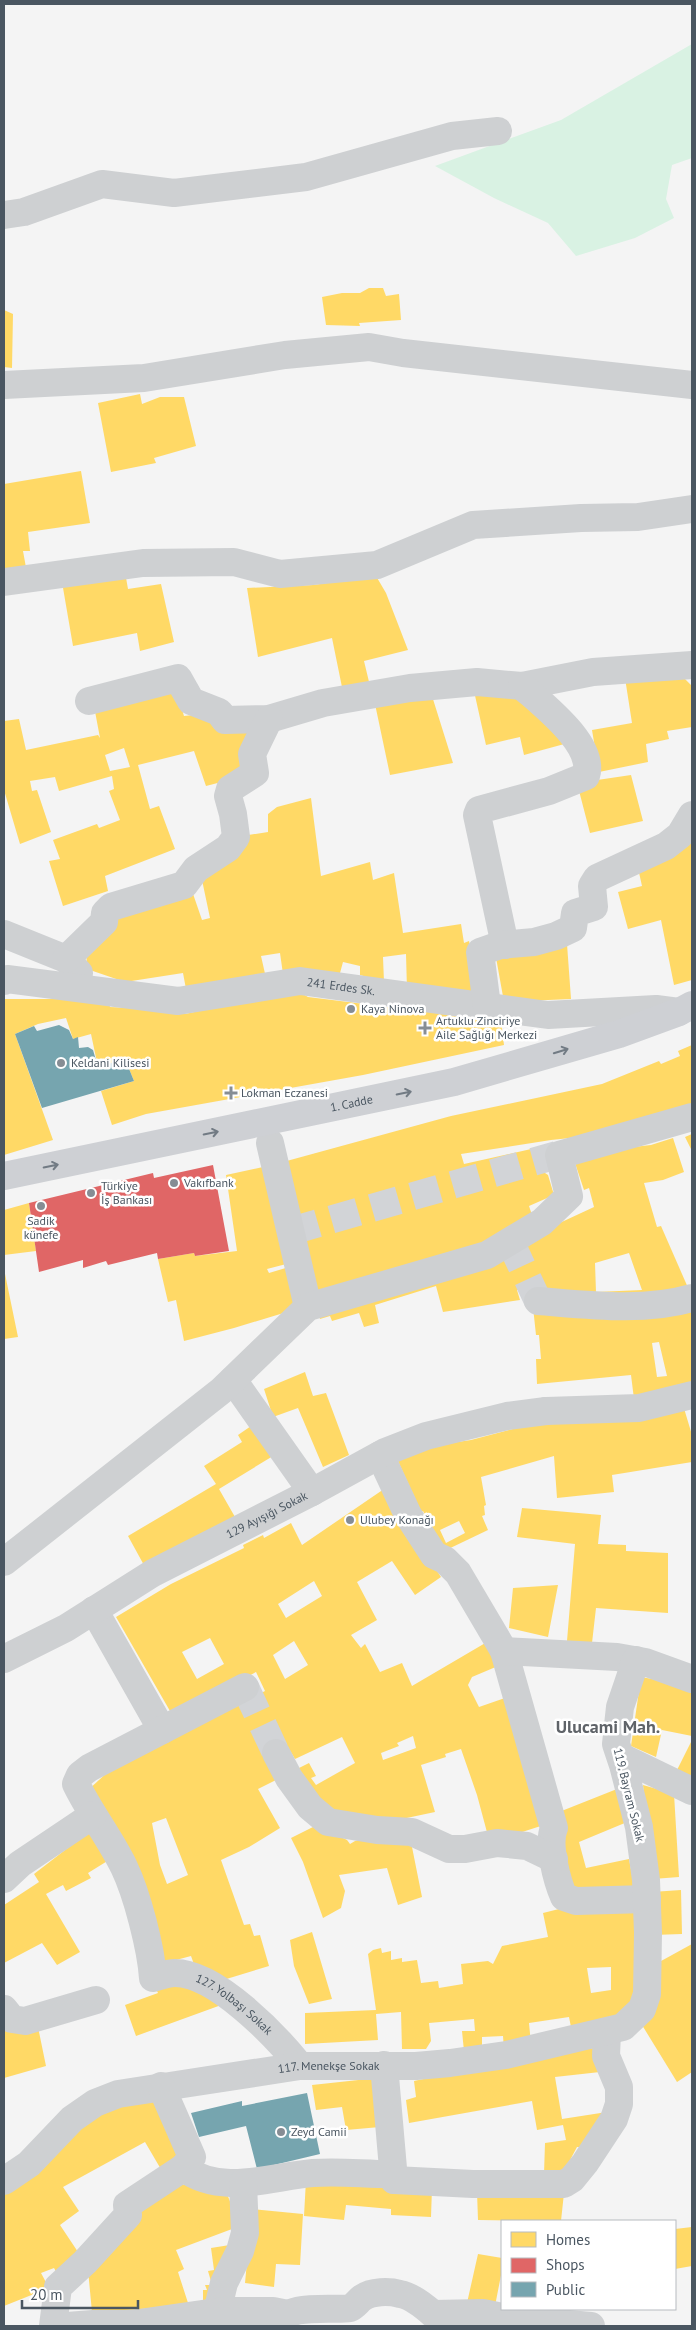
<svg xmlns="http://www.w3.org/2000/svg" width="696" height="2330" viewBox="0 0 696 2330" font-family="'PT Sans',sans-serif">
<style>
.green{fill:#d9f2e3}
.homes{fill:#ffd966;fill-rule:evenodd}
.shops{fill:#e06666}
.public{fill:#76a5af}
.lines{fill:none;stroke-linecap:round;stroke-linejoin:round}
.pedestrian-tunnel{stroke:#d2d4d7;stroke-width:28;stroke-dasharray:28 14;stroke-linecap:butt}
.pedestrian{stroke:#ced0d2;stroke-width:28}
.minor{stroke:#ced0d2;stroke-width:28}
.tertiary{stroke:#ced0d2;stroke-width:28}
.secondary{stroke:#ced0d4;stroke-width:28}
.oneway{stroke:#727b84}
.poi-dot{fill:#868d94;stroke:#fff;stroke-width:2}
.labels{text-anchor:middle;stroke-width:5;stroke-linejoin:round;paint-order:stroke}
.street-label{font-size:12px;fill:#4a5661;stroke:#fff}
.poi-label{font-size:12px;fill:#4a5661;stroke:#fff;text-anchor:start}
.district-label{font-size:18px;font-weight:bold;fill:#5f6368;stroke:#fff}
</style>
<rect width="100%" height="100%" fill="#f4f4f4"/>
<path class="green" d="M692 44V158L672 165 666 199 674 218 635 238 576 256 548 223 494 198 435 166 561 120Z"/>
<path class="homes" d="M369 288H383L386 296 399 294 401 320 359 323 360 326 326 325 322 297 342 293H360Z
M4 310 13 314 12 368 4 367Z
M140 394 142 404 160 397H184L196 446 154 458 156 463 111 472 98 403Z
M81 471 90 523 28 532 30 551H23L27 573 4 576V484Z
M125 572 128 589 161 584 174 642 140 651 137 633 73 646 62 582Z
M376 576 386 593 408 650 364 661 370 686 343 692 332 638 258 657 247 588 313 585Z
M679 673 692 686V727L667 731 669 739 646 744 648 762 599 772 592 730 632 723 625 678Z
M175 687 184 716 212 713 261 725 250 770 233 779 206 786 194 751 138 765 150 809 159 806 175 849 105 876 108 891 63 906 49 861 60 859 53 840 97 824 99 828 120 820 109 791 114 789 112 776 59 791 55 777 30 781 32 791 37 790 51 832 20 844 4 790V721L19 719 26 750 98 735 100 738 94 706ZM124 748 130 767 110 771 105 755Z
M474 691 518 696 568 743 524 755 520 737 486 745Z
M432 696 453 763 390 775 375 704Z
M631 775 643 821 590 833 577 783Z
M311 798 321 876 370 862 373 880 394 873 403 933 461 924 464 943 469 941 480 992 407 990 406 954 383 957 384 982 360 975V966L343 962 340 973 283 974 280 953 261 956 266 978 186 989 183 973 125 982 87 969 86 948 113 913 191 888 202 920 210 918 202 880 242 836 268 832V814L277 807Z
M692 826V980L674 985 661 920 628 929 618 892 642 886 638 868Z
M567 944 571 999 504 1002 495 952Z
M296 990 308 997 501 1021 504 1045 363 1075 146 1114 112 1125 101 1091 134 1081 125 1059 98 1067 91 1034 73 1039 66 1018 38 1024 15 1034 53 1140 4 1155V999H108L110 1007 185 1011V1014Z
M692 1045V1113L618 1133 551 1140 461 1154 464 1164 540 1147 545 1173 548 1175 554 1195 529 1206 538 1233 594 1207 589 1188 584 1190 572 1154 651 1145 673 1138 684 1172 663 1180 644 1183 657 1227 661 1226 689 1290 663 1298 517 1290 520 1300 443 1312 436 1286 375 1305 379 1323 364 1327 359 1313 332 1321 330 1316 320 1319 283 1162 451 1116 602 1084 659 1061 661 1064 680 1056 678 1051ZM629 1253 642 1290 596 1292 595 1263Z
M692 1134V1151L685 1137Z
M272 1165 294 1262 267 1269 269 1273 289 1267 300 1308 234 1328 184 1341 176 1300 168 1302 158 1259 194 1253 195 1256 237 1251 226 1175Z
M29 1203 36 1251 4 1255V1210Z
M4 1269 18 1337 4 1339Z
M692 1305V1386L634 1399 631 1375 537 1384 536 1359H541L539 1335H536L533 1307ZM659 1342 667 1376 657 1377 652 1343Z
M305 1372 313 1396 326 1393 349 1455 323 1467 298 1408 273 1417 264 1389Z
M683 1405 692 1435V1462L612 1475 614 1492 557 1498 554 1456 481 1477 486 1505 484 1506 485 1515 482 1516 488 1530 442 1552 423 1511 421 1512 397 1459 444 1444 471 1440 550 1419ZM459 1521 465 1533 446 1543 440 1530Z
M254 1424 273 1456 219 1489 235 1517 145 1567 128 1536 216 1484 204 1466 242 1442 238 1435Z
M384 1489 441 1577 415 1595 392 1561 357 1582 377 1620 351 1635 361 1648 365 1644 380 1672 402 1663 412 1686 487 1642 498 1666 472 1677 468 1685 479 1707 511 1696 547 1824 519 1833 488 1836 477 1795 461 1749 445 1754 446 1757 421 1765 435 1812 383 1823 321 1808 293 1771 309 1763 316 1776 311 1778 316 1785 355 1763 342 1737 295 1759 283 1739 264 1749 278 1779 258 1789 280 1828 249 1847 221 1860 244 1925 250 1924 254 1936 260 1935 269 1966 210 1984 195 1967 191 1956 161 1964 87 1791 111 1769 265 1691 256 1672 174 1718 116 1617 171 1584 244 1548 243 1545 263 1535 264 1538 291 1523 302 1545ZM314 1581 322 1596 286 1618 278 1604ZM210 1638 224 1664 197 1679 182 1652ZM294 1641 308 1665 285 1679 273 1655ZM413 1736 416 1748 383 1760 381 1753 399 1746 397 1743ZM166 1818 188 1875 167 1884 160 1865 152 1823Z
M522 1508 601 1515 598 1544 626 1545V1551L668 1553V1613L596 1608 592 1643 567 1641 575 1544 517 1537Z
M558 1585 548 1637 509 1628 513 1588Z
M641 1677 692 1686V1736L662 1730 656 1757 631 1746Z
M692 1740V1782L675 1774Z
M643 1785 674 1794 679 1877 653 1879Z
M622 1787 632 1820 579 1842 586 1868 629 1859 634 1886 572 1892 554 1814Z
M317 1825 347 1840 350 1844 355 1841 376 1838 411 1842 422 1897 398 1905 387 1868 339 1875 345 1891 341 1908 323 1918 303 1862 291 1838Z
M91 1830 109 1860 88 1873 91 1878 66 1891 63 1885 46 1894 80 1952 57 1965 42 1943 4 1963V1905L39 1882 34 1874Z
M681 1890 682 1934 653 1935 652 1892Z
M559 1909H637L640 1993 623 2018 571 2027 569 2017 529 2023 531 2044 504 2049 503 2036 482 2037V2052L464 2051 462 2031H475L474 2019 429 2023 431 2041 426 2049H402L401 2012 376 2014 378 2040 305 2044V2013L376 2010 368 1954 373 1950 381 1948 382 1953 391 1951V1960L402 1958V1962L417 1960 421 1983 438 1981 439 1988 463 1984 461 1964 488 1961 493 1964 502 1946 548 1937 543 1913ZM611 1967V1990L591 1993 587 1968Z
M312 1932 332 1999 309 2004 294 1966 290 1940Z
M692 1944V2072L677 2082 642 2025 652 1966Z
M184 1982 224 2004 136 2036 125 2005 158 1993 156 1989Z
M4 2020 38 2027 46 2066 4 2078Z
M594 2048 600 2072 555 2077 562 2119 607 2112 584 2147H577L562 2175 544 2174 545 2143 566 2140 563 2125 537 2130 532 2101 409 2123 406 2100 416 2097 414 2081 523 2058Z
M377 2078 380 2127 346 2130 342 2107 316 2110 312 2085Z
M152 2093 188 2158 162 2171 145 2142 63 2187 79 2211 60 2225 82 2258 58 2275 54 2268 41 2273 49 2288 4 2306V2190L90 2118Z
M306 2180 432 2188 431 2217 391 2215V2209L346 2205 344 2220 304 2216Z
M192 2184 227 2194 240 2226 176 2250 184 2269 178 2272 189 2306 92 2312 88 2270 134 2216 179 2185Z
M477 2192 564 2193 561 2221 478 2220Z
M252 2209 303 2214 300 2265 276 2264 274 2287 245 2283Z
M692 2227V2266L675 2269V2229Z
M236 2244 203 2305V2290H207L205 2285H212L208 2271 214 2270 211 2248Z
M478 2254 502 2258V2270L495 2306 467 2303Z"/>
<path class="shops" d="M213 1165 229 1251 195 1256 194 1253 158 1259 157 1253 108 1265 106 1261 83 1268V1260L39 1272 29 1203 153 1173 154 1178Z"/>
<path class="public" d="M59 1025 69 1030 73 1039 78 1037 79 1048 88 1047 93 1050 98 1067 125 1059 134 1081 42 1108 15 1034 34 1026 37 1031Z
M307 2093 320 2154 257 2169 246 2126 199 2137 191 2113 242 2101V2106Z"/>
<g class="lines">
<path class="pedestrian-tunnel" d="M291 1231 557 1155
M510 1241 538 1301
M245 1687 276 1753"/>
<g class="pedestrian">
<path d="M4 582 143 563 234 562 280 574 377 565 473 525 581 518 638 517 692 509"/>
<path d="M89 701 178 678 191 701 219 712 225 720 269 719 323 703 410 688 477 682 522 686 593 672 692 665"/>
<path d="M4 934 66 959 79 973"/>
<path d="M505 945 477 815 479 810 549 791 586 776C596 745 543 705 522 686"/>
<path d="M66 959 104 922 105 913 111 907 184 885 196 869 228 848 236 837 233 814 228 796 230 789 255 773 252 754 269 719"/>
<path id="s1" d="M4 981 7 979 178 1001 300 981 548 1015 656 1009 679 1012"/>
<path d="M487 1006 480 952 500 945 534 942 556 936 573 928 575 913 594 907 592 886 597 878 666 846 680 835 692 815"/>
<path d="M270 1143 308 1307"/>
<path d="M538 1301C589 1305 643 1312 692 1298"/>
<path d="M233 1380 312 1492"/>
<path d="M546 1411 639 1408 692 1395"/>
<path d="M380 1455 408 1515 434 1555 445 1560 458 1573 504 1651 554 1828C547 1844 557 1881 564 1897L576 1901 647 1899"/>
<path d="M4 1562 221 1391 308 1307 487 1255 542 1222 569 1196 559 1155 692 1117"/>
<path d="M94 1610 162 1730"/>
<path d="M504 1651 617 1657 645 1662 692 1679"/>
<path id="s2" d="M245 1687 89 1768 80 1775 76 1784C90 1813 110 1838 124 1867 137 1894 151 1948 153 1978 160 1976 168 1973 175 1973 216 1973 276 2036 300 2066"/>
<path d="M276 1753 289 1778 310 1807 328 1822 377 1830 412 1832 449 1849H465L497 1843 527 1846 554 1859"/>
<path d="M621 1757 692 1791"/>
<path d="M4 1879 20 1864 93 1815"/>
<path d="M4 2009 12 2019 25 2021 96 2000"/>
<path d="M384 2065 394 2180"/>
<path d="M183 2168C222 2196 269 2177 313 2173 338 2171 364 2174 390 2174L394 2180 473 2184H564L572 2179 585 2163 614 2119 619 2104V2087L606 2056 607 2032"/>
<path id="s3" d="M4 2181 29 2164 72 2119 95 2103 118 2094 300 2066H416L450 2063 506 2055 623 2027 642 2009 647 1994 648 1933 646 1880 639 1827 623 1765 616 1744 620 1707 636 1660"/>
<path d="M217 2312 224 2283 240 2251 245 2233 243 2183"/>
<path d="M53 2326 58 2287 85 2262 128 2215 127 2205 183 2168 192 2157 161 2086"/>
<path d="M67 2326 93 2324H132L223 2311H273L288 2314"/>
<path d="M280 2326C281 2302 335 2311 350 2308 355 2306 358 2301 362 2298 372 2291 389 2291 400 2294 412 2296 424 2306 433 2314L483 2313 512 2319 591 2326"/>
</g>
<g class="minor">
<path d="M4 215 24 212 102 184 174 193 306 177 452 136 498 131"/>
<path id="s4" d="M4 1659 66 1628 153 1573 312 1492 385 1452 426 1436 507 1416 546 1411"/>
<path d="M152 2326 158 2321"/>
</g>
<path class="tertiary" d="M4 385 144 378 285 355 369 347 403 353 692 385"/>
<path class="secondary" id="s5" d="M4 1176 454 1082 619 1034 679 1012 692 1005"/>
</g>
<defs><path id="oneway-shaft" d="M-6 0H5M1.5-3L5.5 0L1.5 3" fill="none" stroke-width="1.6" stroke-linecap="round" stroke-linejoin="round" transform="scale(1.25)"/></defs>
<g class="oneway">
<use href="#oneway-shaft" transform="translate(561 1051) rotate(-17)"/>
<use href="#oneway-shaft" transform="translate(404 1093) rotate(-12)"/>
<use href="#oneway-shaft" transform="translate(211 1133) rotate(-12)"/>
<use href="#oneway-shaft" transform="translate(51 1166) rotate(-12)"/>
</g>
<g class="poi-dot">
<circle cx="351" cy="1009" r="5"/>
<path d="M422.5 1020.5h5v5h5v5h-5v5h-5v-5h-5v-5h5z"/>
<circle cx="61" cy="1063" r="5"/>
<path d="M228.5 1085.5h5v5h5v5h-5v5h-5v-5h-5v-5h5z"/>
<circle cx="174" cy="1183" r="5"/>
<circle cx="91" cy="1193" r="5"/>
<circle cx="41" cy="1206" r="5"/>
<circle cx="350" cy="1520" r="5"/>
<circle cx="281" cy="2132" r="5"/>
</g>
<g class="labels">
<g class="street-label">
<text dy="4" stroke="none"><textPath href="#s1" startOffset="341">241 Erdes Sk.</textPath></text>
<text dy="4" stroke="none"><textPath href="#s5" startOffset="355">1. Cadde</textPath></text>
<text dy="4" stroke="none"><textPath href="#s4" startOffset="300">129 Ayışığı Sokak</textPath></text>
<text transform="translate(629 1795) rotate(76)" y="4">119. Bayram Sokak</text>
<text dy="4" stroke="none"><textPath href="#s2" startOffset="499">127. Yolbaşı Sokak</textPath></text>
<text dy="4" stroke="none"><textPath href="#s3" startOffset="358">117. Menekşe Sokak</textPath></text>
</g>
<g class="poi-label">
<text x="361" y="1013">Kaya Ninova</text>
<text x="436" y="1025">Artuklu Zinciriye<tspan x="436" dy="14">Aile Sağlığı Merkezi</tspan></text>
<text x="71" y="1067">Keldani Kilisesi</text>
<text x="241" y="1097">Lokman Eczanesi</text>
<text x="184" y="1187">Vakıfbank</text>
<text x="101" y="1190">Türkiye<tspan x="101" dy="14">İş Bankası</tspan></text>
<text x="41" y="1225" text-anchor="middle">Sadik<tspan x="41" dy="14">künefe</tspan></text>
<text x="360" y="1524">Ulubey Konağı</text>
<text x="291" y="2136">Zeyd Camii</text>
</g>
<g class="district-label">
<text x="608" y="1733">Ulucami Mah.</text>
</g>
</g>
<rect width="696" height="2330" fill="none" stroke="#4a5661" stroke-width="10"/>
<rect x="501" y="2220" width="175" height="90" fill="#ffffff" stroke="#b7bbc0"/>
<rect x="511" y="2232" width="25" height="15" fill="#ffd966" stroke="#b7bbc0"/>
<text x="546" y="2245" font-size="15" fill="#4a5661">Homes</text>
<rect x="511" y="2258" width="25" height="15" fill="#e06666" stroke="#b7bbc0"/>
<text x="546" y="2270" font-size="15" fill="#4a5661">Shops</text>
<rect x="511" y="2282" width="25" height="15" fill="#76a5af" stroke="#b7bbc0"/>
<text x="546" y="2295" font-size="15" fill="#4a5661">Public</text>
<path d="M22 2300v8h116v-8" fill="none" stroke="#4a5661" stroke-width="2.5"/>
<text x="30" y="2300" font-size="15" fill="#4a5661" stroke="#ffffff" stroke-width="4" paint-order="stroke">20 m</text>
</svg>
